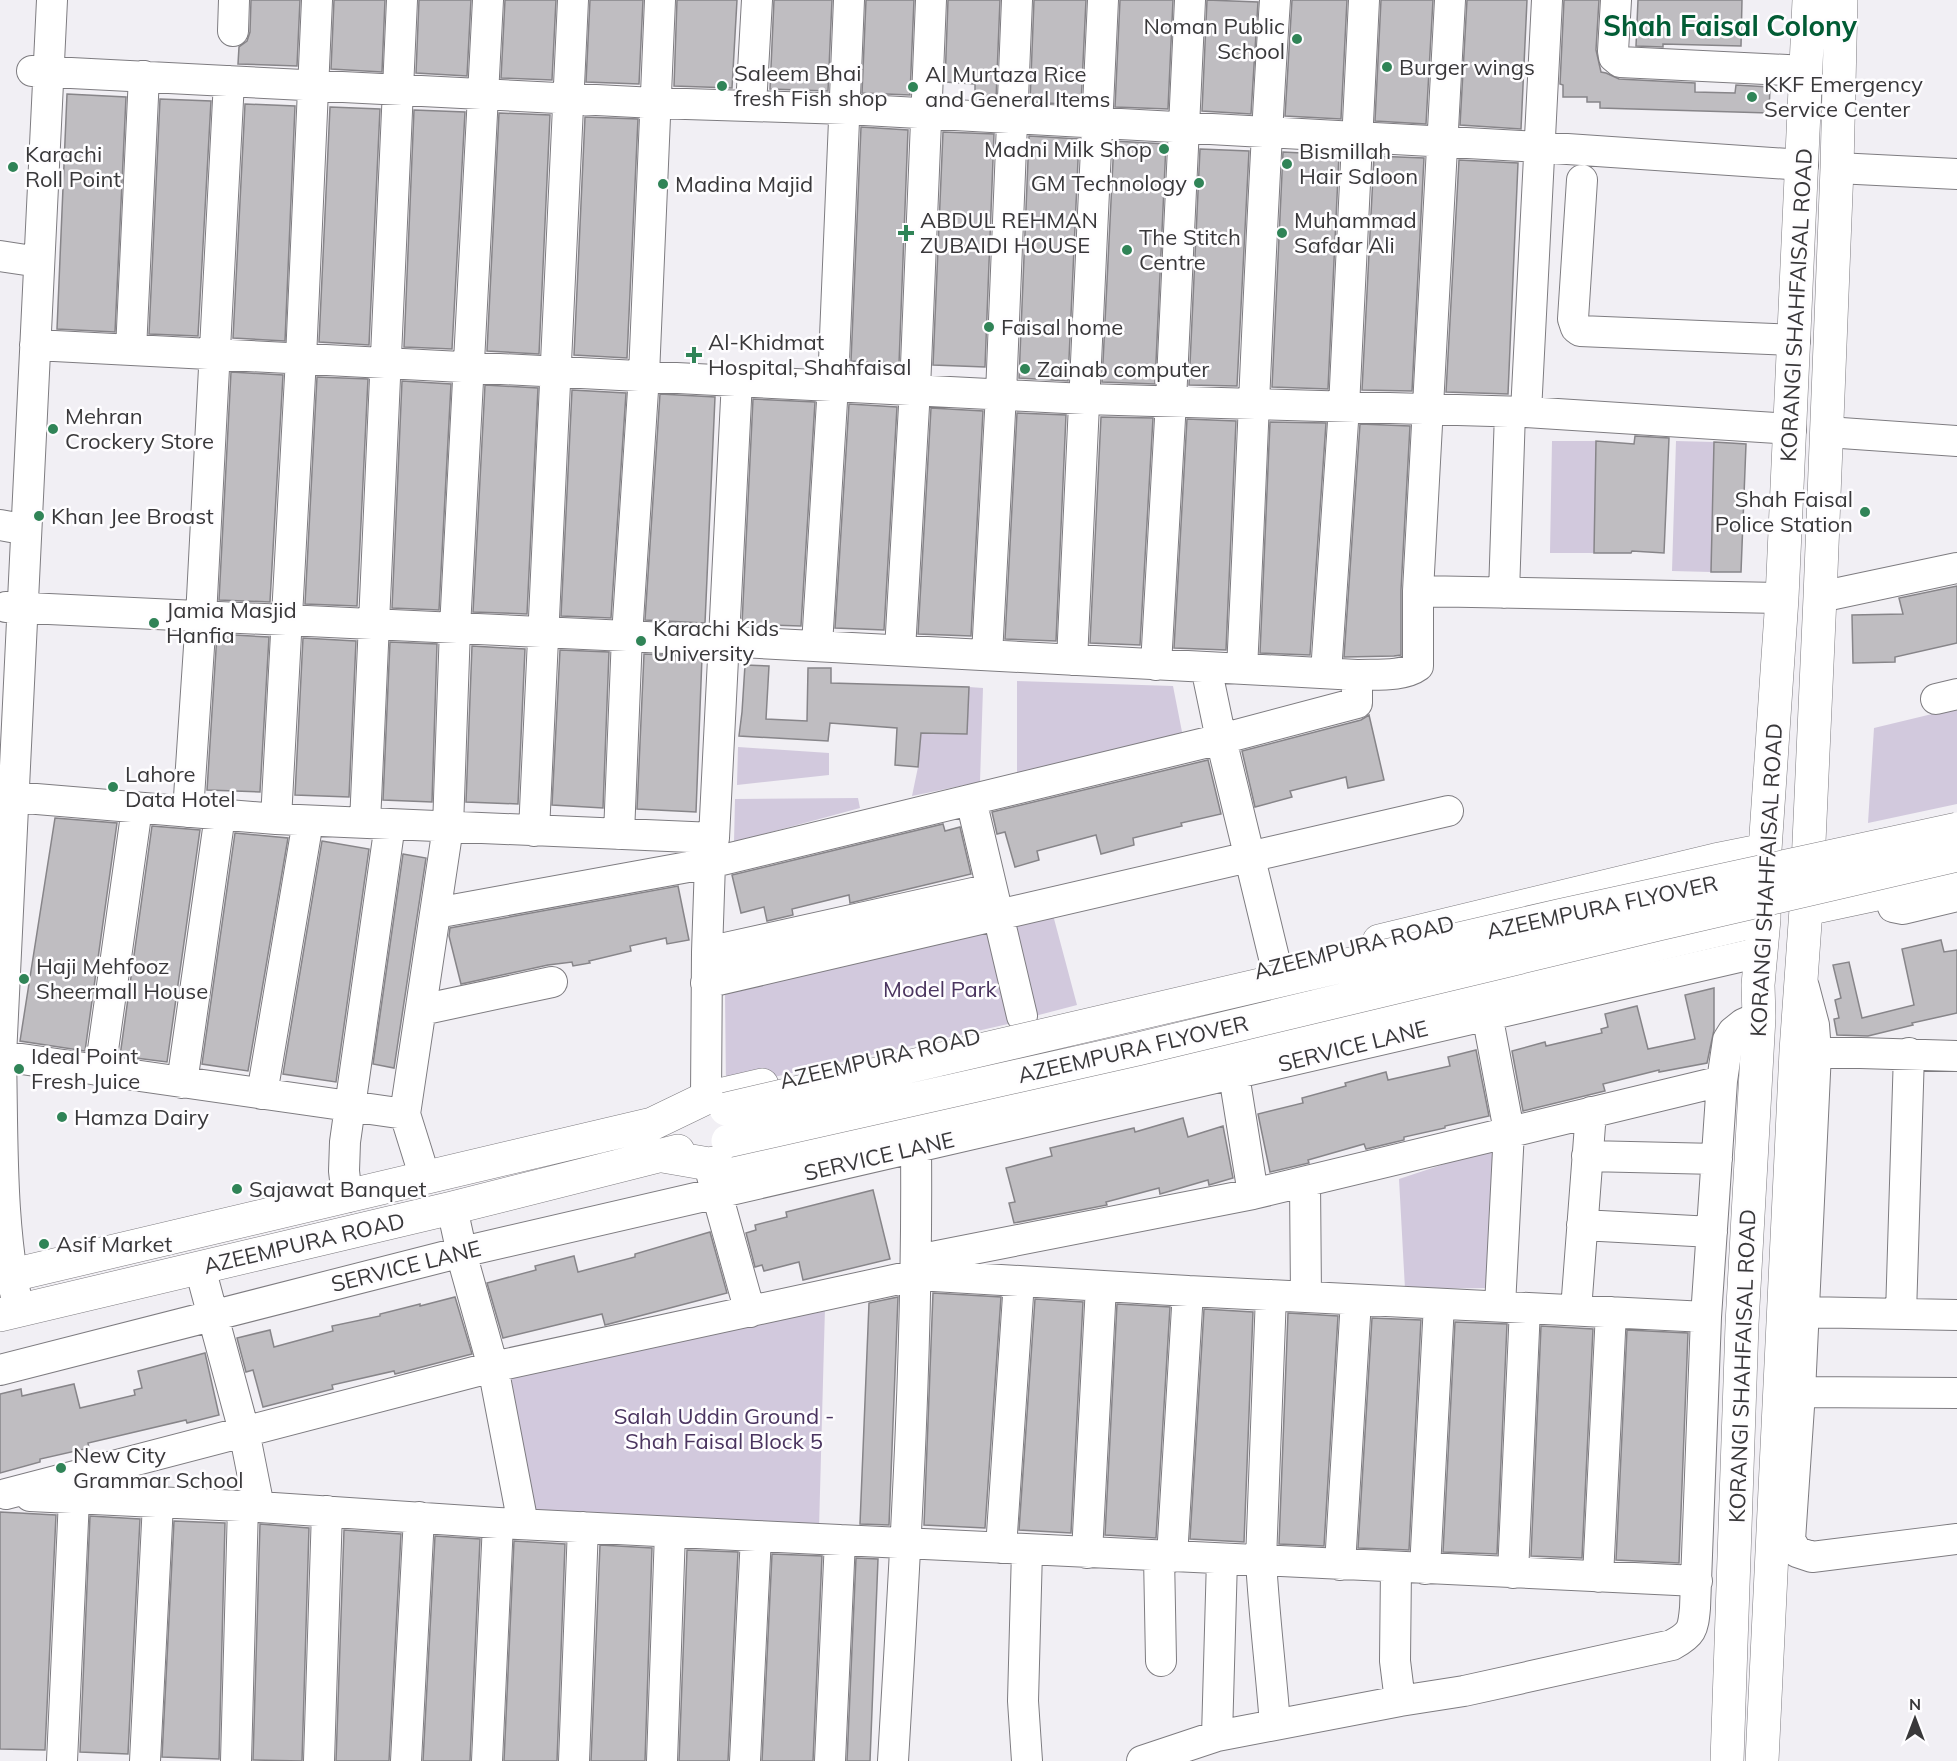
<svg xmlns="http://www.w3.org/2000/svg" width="1957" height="1761" viewBox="0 0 1957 1761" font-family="Mulish,sans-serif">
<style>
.green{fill:#d2c9dd}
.building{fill:#bfbdc1;stroke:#878589;stroke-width:1.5}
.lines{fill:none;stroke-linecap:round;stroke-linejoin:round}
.minor-casing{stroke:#7e7c80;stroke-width:32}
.major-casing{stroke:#7e7c80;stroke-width:34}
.minor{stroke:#fff;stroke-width:30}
.major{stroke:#fff;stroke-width:33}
.major-bridge-casing{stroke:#7e7c80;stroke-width:34;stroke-linecap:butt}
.major-bridge{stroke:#fff;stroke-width:33}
.poi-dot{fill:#308457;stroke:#fefdff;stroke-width:2}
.labels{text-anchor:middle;stroke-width:5;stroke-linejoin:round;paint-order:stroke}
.poi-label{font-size:22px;fill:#39383a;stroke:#fefdff;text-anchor:start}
.street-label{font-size:22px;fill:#39383a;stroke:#fefdff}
.park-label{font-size:22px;fill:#4a345f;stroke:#fefdff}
.district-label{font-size:28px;font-weight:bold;fill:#025c35;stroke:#fefdff}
</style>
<rect width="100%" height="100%" fill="#f1eff4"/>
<path class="green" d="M1552 441H1596L1594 553H1550Z
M1676 441 1714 442 1711 572 1672 571Z
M1017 681 1173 686 1183 737 1017 775Z
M969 687 983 688 980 782 912 796 918 767 922 722 935 733 967 734Z
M1957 708V804L1868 823 1874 728Z
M738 747 829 753V775L737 785Z
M858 798 860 808 734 842 735 799Z
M1053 915 1077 1005 1035 1016 1011 926Z
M986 927 1008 1024 726 1088 725 991Z
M1505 1144 1491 1288 1405 1289 1399 1179Z
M825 1307 819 1529 521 1517 508 1378Z"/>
<path class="building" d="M251 0H300L297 66 238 64 239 47 247 41 250 32Z
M334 0H385L382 72 331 69Z
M419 0H471L467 76 416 73Z
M505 0H556L552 80 501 78Z
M590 0H643L639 84 586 82Z
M677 0H737L732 88 674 86Z
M774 0H832L828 91 770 89Z
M866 0H914L910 95 862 93Z
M948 0H1000L996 100 975 99V84L945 82Z
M1034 0H1086L1081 105 1030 102Z
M1120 0H1173L1168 109 1115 107Z
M1207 0 1258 2 1251 114 1202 111Z
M1292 0H1347L1341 119 1285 116Z
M1381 0H1433L1426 124 1375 121Z
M1467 0H1527L1521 129 1460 125Z
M1564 0H1599L1596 50 1601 72 1606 73 1619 79 1695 83V92L1735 93 1736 85 1770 87 1769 113 1600 108V102H1587V97H1563V85L1560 84Z
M1638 0H1742L1741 46 1663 44V47L1636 46Z
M67 94 126 97 115 332 57 329Z
M160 99 211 101 198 336 149 334Z
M245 104 295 106 285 341 233 338Z
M330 107 380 109 369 345 319 342Z
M414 110 465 112 452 349 404 347Z
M499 113 550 115 539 354 487 351Z
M585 117 638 119 627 358 574 355Z
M861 127 908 130 899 364 851 361Z
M943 132 994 134 985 367 933 365Z
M1029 136 1079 139 1068 381 1019 378Z
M1114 141 1166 144 1155 384 1102 382Z
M1200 149 1249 151 1237 386 1189 385Z
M1283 152 1339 155 1328 389 1272 387Z
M1374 156 1424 158 1412 391 1362 390Z
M1459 160 1518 163 1508 394 1446 392Z
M231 372 283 375 270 602 219 600Z
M317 377 368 379 357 606 305 604Z
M402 381 451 384 439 610 392 608Z
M485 385 538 388 527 614 473 612Z
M572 390 626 393 611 618 561 616Z
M660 394 715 397 705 623 645 620Z
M753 399 815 402 801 626 742 624Z
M849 404 897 407 884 630 835 628Z
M931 408 983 411 971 636 918 634Z
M1017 413 1066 415 1056 641 1005 639Z
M1101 417 1153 418 1140 645 1090 643Z
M1187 419 1236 421 1226 650 1174 648Z
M1270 422 1326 423 1310 655 1260 653Z
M1360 424 1410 426 1401 590V655L1394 656 1344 657Z
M1635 436 1669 438 1664 553 1632 551 1631 553H1594L1596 441 1634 444Z
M1714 442 1746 444 1741 572H1711Z
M1957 586V643L1895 657V662L1853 663 1852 615 1903 614 1899 598Z
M217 634 269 637 260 792 207 790Z
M303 638 356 641 349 797 295 795Z
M390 642 437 644 432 802 383 800Z
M472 646 525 649 518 804 466 802Z
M560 650 609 652 603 808 552 805Z
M644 654 702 657 696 812 637 809Z
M745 665 769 666 766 719 807 721 808 668H831V683L969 687 967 734 921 733 918 767 895 765 897 728 830 723 828 741 739 736 742 712Z
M1369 715 1384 780 1348 788 1346 777 1290 791 1292 797 1255 807 1242 751 1361 720Z
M1208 760 1221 814 1181 823 1182 826 1133 838 1134 845 1101 854 1096 835 1037 851 1039 860 1015 867 1005 832 997 834 992 812Z
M55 818 117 823 85 1051 20 1041Z
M943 824 945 831 960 827 971 874 850 903 849 895 792 909 793 915 767 921 764 907 741 913 732 875Z
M152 826 200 830 167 1062 120 1056Z
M235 833 288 838 248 1071 202 1064Z
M322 841 369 849 336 1082 283 1074Z
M403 854 426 858 394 1068 373 1064Z
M678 886 689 940 667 944 666 938 630 946 631 951 589 961 590 963 573 966 572 962 548 965 461 984 449 936 450 928Z
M1941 940 1944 952 1957 950V1013L1912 1023 1913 1025 1868 1036 1837 1035 1834 1019 1839 1018 1835 1000 1841 998 1833 965 1849 962 1862 1018 1914 1005 1902 949Z
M1714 988V1030L1707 1063 1659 1072V1070L1603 1084 1605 1091 1523 1111 1512 1051 1545 1042 1546 1046 1602 1033 1601 1029 1608 1027 1605 1014 1637 1006 1648 1049 1695 1039 1685 995Z
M1476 1050 1489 1116 1445 1126V1128L1404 1137V1140L1366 1149 1364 1144 1308 1160 1309 1163 1270 1172 1258 1114 1303 1103 1302 1098 1346 1086 1345 1083 1386 1072 1388 1080 1450 1066 1448 1057Z
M1183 1118 1188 1137 1223 1126 1233 1178 1209 1185 1208 1180 1160 1194 1159 1188 1106 1202 1107 1205 1014 1223 1009 1203 1015 1202 1006 1168 1052 1156 1050 1148 1134 1128 1135 1132Z
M873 1190 890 1259 803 1280 799 1262 764 1271 762 1265 755 1267 746 1233 756 1230 755 1225 787 1217 786 1212Z
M710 1232 727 1293 605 1325 602 1314 503 1338 487 1283 536 1270 535 1266 574 1256 578 1272 635 1257V1254Z
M933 1293 1001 1297 985 1528 924 1525Z
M455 1297 472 1354 395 1374 394 1371 332 1385 333 1389 263 1407 253 1370 246 1372 237 1338 270 1330 274 1347 333 1331 332 1326 380 1316V1314L420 1304V1306Z
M898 1297 889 1525 860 1524 869 1303Z
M1035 1299 1083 1302 1071 1533 1019 1530Z
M1117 1304 1170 1307 1156 1538 1105 1535Z
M1204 1309 1253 1312 1244 1542 1190 1539Z
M1288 1313 1338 1316 1324 1546 1279 1544Z
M1372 1318 1421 1320 1409 1550 1358 1548Z
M1455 1322 1507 1324 1497 1554 1443 1552Z
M1541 1326 1593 1329 1582 1558 1531 1556Z
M1627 1330 1688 1333 1679 1563 1616 1560Z
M205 1353 219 1415 187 1423 186 1420 88 1443 89 1448 40 1459V1462L0 1473V1394L21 1389 22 1396 74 1384 80 1408 135 1395 134 1390 142 1388 138 1371Z
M0 1512 56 1515 45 1750 0 1749Z
M90 1516 140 1519 128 1754 80 1752Z
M174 1521 225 1523 219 1759 162 1757Z
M260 1524 309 1528 302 1761 253 1760Z
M344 1530 401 1534 389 1761H336Z
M435 1536 480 1539 470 1761H423Z
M514 1541 565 1544 557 1761H504Z
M600 1545 652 1548 645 1761H591Z
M687 1550 738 1552 728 1761H679Z
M772 1554 822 1556 813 1761H762Z
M856 1558 878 1559 870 1761H847Z"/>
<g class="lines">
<g class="minor-casing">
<path id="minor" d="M1616 0 1613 51 1614 57 1620 62 1807 71
M233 31 234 0
M32 71 655 103 846 109 1538 147 1803 165
M751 106 757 0
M1837 168 1957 174
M1582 180 1573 319 1576 328 1580 331 1795 340
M0 256 26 260
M35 345 1085 399 1526 412 1791 429
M131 350 144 76
M1526 412 1547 0
M1827 432 1957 441
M0 525 11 527
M1418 591 1450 0
M1504 593 1510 412
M1820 597 1957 568
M6 607 627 636 1357 675C1375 674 1403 677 1418 666V591L1782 598
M817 645 833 385 849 0
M900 650 915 389 931 0
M987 655 1001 394 1017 0
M1072 660 1103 0
M1156 665 1171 401 1190 0
M1206 667 1221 739 1276 966
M1242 669C1253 446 1260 223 1275 0
M1326 673 1344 407 1364 0
M1936 699 1957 694
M0 796 276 819 714 838
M971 800 1022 1016
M188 812 201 617 229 81
M276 819 301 358 317 0
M365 823 402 0
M534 831 573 0
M619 834 627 636 644 375 660 0
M1887 891 1893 907 1903 909 1957 896
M436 913 710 863 1221 739 1357 703V675
M707 952 991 889
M706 983C953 924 1202 870 1448 811
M1804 987 1814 1025 1816 1052 1800 1392 1790 1540 1797 1552 1812 1557 1957 1539
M1481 994 1487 1014 1509 1131 1500 1306
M421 1010 552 982
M1796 1051 1957 1056
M1228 1055 1234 1075 1253 1194
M1 1056 405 1114 425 1178
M100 1071 137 808
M182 1083 220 815
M262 1094 308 821
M706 1098 707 952 710 863 714 838 737 380
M405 1114 448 827 455 628 488 0
M1587 1156 1717 1159
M712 1176 750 1312
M1305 1182 1306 1297
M347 1197 344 1171 345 1142 390 824
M452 1208 465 1267 493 1367 523 1524
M1582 1225 1712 1232
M917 1260 1253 1194 1722 1081
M200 1268 244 1431 259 1507
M1271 1295 1261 1560C1264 1615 1271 1670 1275 1725
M1576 1310 1591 1112
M19 1311C0 1228 3 1141 1 1056L52 0
M1803 1312 1957 1315
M1901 1314 1909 1053
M0 1370 462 1252 1761 952
M1800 1392 1957 1393
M6 1494 493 1367 917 1275 1188 1291 1706 1317
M30 1496 259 1507 498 1523 756 1536 1697 1581
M1001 1548 1019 1281
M1027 1550 1023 1701 1027 1761
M1087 1553 1101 1286
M1159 1556 1161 1661
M1172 1557 1188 1291
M1340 1565 1356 1300
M1396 1567 1395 1661 1400 1701
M1425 1569 1439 1304
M1513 1573 1525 1308
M1598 1577 1611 1312
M1217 1736 1222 1559
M62 1761 74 1499
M145 1761 158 1503
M236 1761 243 1506
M319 1761 327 1511
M406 1761 419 1517
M487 1761 498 1523
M574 1761 583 1527
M662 1761 670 1532
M745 1761 756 1536
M830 1761 840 1540
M893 1761C905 1557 918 1352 916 1147L911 1129
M1142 1761 1217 1736 1400 1701 1464 1691 1672 1645C1692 1634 1693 1630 1695 1608L1706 1317 1722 1081 1728 1040 1733 1032 1743 1024 1759 1017"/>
</g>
<g class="major-casing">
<path id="major" d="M1806 909 1957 877
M1379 941 1715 860 1765 850
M657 1155 709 1164 910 1125 1226 1047 1764 919
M0 1278 652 1124 706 1098 762 1085
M0 1315 452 1208 678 1151
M1727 1761 1742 1324 1759 1017 1758 985 1764 919 1765 850 1782 598 1809 0
M1762 1761 1796 1051 1806 909 1820 597 1837 168 1841 0"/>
</g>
<use href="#minor" class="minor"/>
<use href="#major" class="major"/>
<g class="major-bridge-casing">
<path id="major-bridge" d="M726 1109 1562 915 1957 829
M728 1141 1138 1049 1659 924 1957 855"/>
</g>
<use href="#major-bridge" class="major-bridge"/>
</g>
<g class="poi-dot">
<circle cx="1297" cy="39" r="6"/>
<circle cx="1387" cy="67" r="6"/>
<circle cx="722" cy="86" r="6"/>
<circle cx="913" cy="87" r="6"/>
<circle cx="1752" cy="97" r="6"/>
<circle cx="1164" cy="149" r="6"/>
<circle cx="1287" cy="164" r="6"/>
<circle cx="13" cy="167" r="6"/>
<circle cx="1199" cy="183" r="6"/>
<circle cx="663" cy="184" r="6"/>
<path d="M903 224h6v6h6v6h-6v6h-6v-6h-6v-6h6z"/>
<circle cx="1282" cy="233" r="6"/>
<circle cx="1127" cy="250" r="6"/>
<circle cx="989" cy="327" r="6"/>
<path d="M691 346h6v6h6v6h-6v6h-6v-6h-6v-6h6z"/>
<circle cx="1025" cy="369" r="6"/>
<circle cx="53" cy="429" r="6"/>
<circle cx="1865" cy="512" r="6"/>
<circle cx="39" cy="516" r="6"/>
<circle cx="154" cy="623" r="6"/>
<circle cx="641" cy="641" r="6"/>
<circle cx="113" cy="787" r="6"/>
<circle cx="24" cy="979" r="6"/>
<circle cx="19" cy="1069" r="6"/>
<circle cx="62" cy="1117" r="6"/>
<circle cx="237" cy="1189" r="6"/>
<circle cx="44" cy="1244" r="6"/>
<circle cx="61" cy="1468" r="6"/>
</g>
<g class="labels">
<g class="poi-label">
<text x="1285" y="34" text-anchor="end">Noman Public<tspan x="1285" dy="25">School</tspan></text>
<text x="1399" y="75">Burger wings</text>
<text x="734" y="81">Saleem Bhai<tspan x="734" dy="25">fresh Fish shop</tspan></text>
<text x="925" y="82">Al Murtaza Rice<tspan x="925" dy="25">and General Items</tspan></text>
<text x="1764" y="92">KKF Emergency<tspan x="1764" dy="25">Service Center</tspan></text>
<text x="1152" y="157" text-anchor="end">Madni Milk Shop</text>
<text x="1299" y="159">Bismillah<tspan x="1299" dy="25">Hair Saloon</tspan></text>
<text x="25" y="162">Karachi<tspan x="25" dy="25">Roll Point</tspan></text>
<text x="1187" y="191" text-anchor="end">GM Technology</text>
<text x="675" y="192">Madina Majid</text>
<text x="920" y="228">ABDUL REHMAN<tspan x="920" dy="25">ZUBAIDI HOUSE</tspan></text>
<text x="1294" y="228">Muhammad<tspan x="1294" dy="25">Safdar Ali</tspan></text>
<text x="1139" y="245">The Stitch<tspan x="1139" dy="25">Centre</tspan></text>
<text x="1001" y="335">Faisal home</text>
<text x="708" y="350">Al-Khidmat<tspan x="708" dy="25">Hospital, Shahfaisal</tspan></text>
<text x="1037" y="377">Zainab computer</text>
<text x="65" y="424">Mehran<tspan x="65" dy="25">Crockery Store</tspan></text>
<text x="1853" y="507" text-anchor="end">Shah Faisal<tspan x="1853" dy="25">Police Station</tspan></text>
<text x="51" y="524">Khan Jee Broast</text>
<text x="166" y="618">Jamia Masjid<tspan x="166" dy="25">Hanfia</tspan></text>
<text x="653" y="636">Karachi Kids<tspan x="653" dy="25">University</tspan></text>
<text x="125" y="782">Lahore<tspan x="125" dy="25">Data Hotel</tspan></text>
<text x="36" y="974">Haji Mehfooz<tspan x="36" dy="25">Sheermall House</tspan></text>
<text x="31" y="1064">Ideal Point<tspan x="31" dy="25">Fresh Juice</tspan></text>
<text x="74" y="1125">Hamza Dairy</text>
<text x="249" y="1197">Sajawat Banquet</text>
<text x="56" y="1252">Asif Market</text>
<text x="73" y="1463">New City<tspan x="73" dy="25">Grammar School</tspan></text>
</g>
<g class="street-label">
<text transform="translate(1796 305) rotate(-87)" y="8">KORANGI SHAHFAISAL ROAD</text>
<text transform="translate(1766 880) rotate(-87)" y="8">KORANGI SHAHFAISAL ROAD</text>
<text transform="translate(1602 907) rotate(-12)" y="8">AZEEMPURA FLYOVER</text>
<text transform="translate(1354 947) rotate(-14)" y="8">AZEEMPURA ROAD</text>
<text transform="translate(1353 1046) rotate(-14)" y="8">SERVICE LANE</text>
<text transform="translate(1133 1049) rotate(-13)" y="8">AZEEMPURA FLYOVER</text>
<text transform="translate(880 1058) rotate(-13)" y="8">AZEEMPURA ROAD</text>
<text transform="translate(879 1156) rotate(-13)" y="8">SERVICE LANE</text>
<text transform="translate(304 1243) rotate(-13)" y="8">AZEEMPURA ROAD</text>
<text transform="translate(406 1266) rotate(-14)" y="8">SERVICE LANE</text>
<text transform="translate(1742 1366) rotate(-88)" y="8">KORANGI SHAHFAISAL ROAD</text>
</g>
<g class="park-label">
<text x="940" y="997">Model Park</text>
<text x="724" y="1424">Salah Uddin Ground -<tspan x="724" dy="25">Shah Faisal Block 5</tspan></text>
</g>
<g class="district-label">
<text x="1730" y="36">Shah Faisal Colony</text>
</g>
</g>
<g transform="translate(1915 1719)" stroke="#fefdff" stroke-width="4.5" paint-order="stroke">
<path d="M0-4.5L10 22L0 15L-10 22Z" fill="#39383a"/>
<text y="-9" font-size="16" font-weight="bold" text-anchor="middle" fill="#39383a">N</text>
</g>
</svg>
